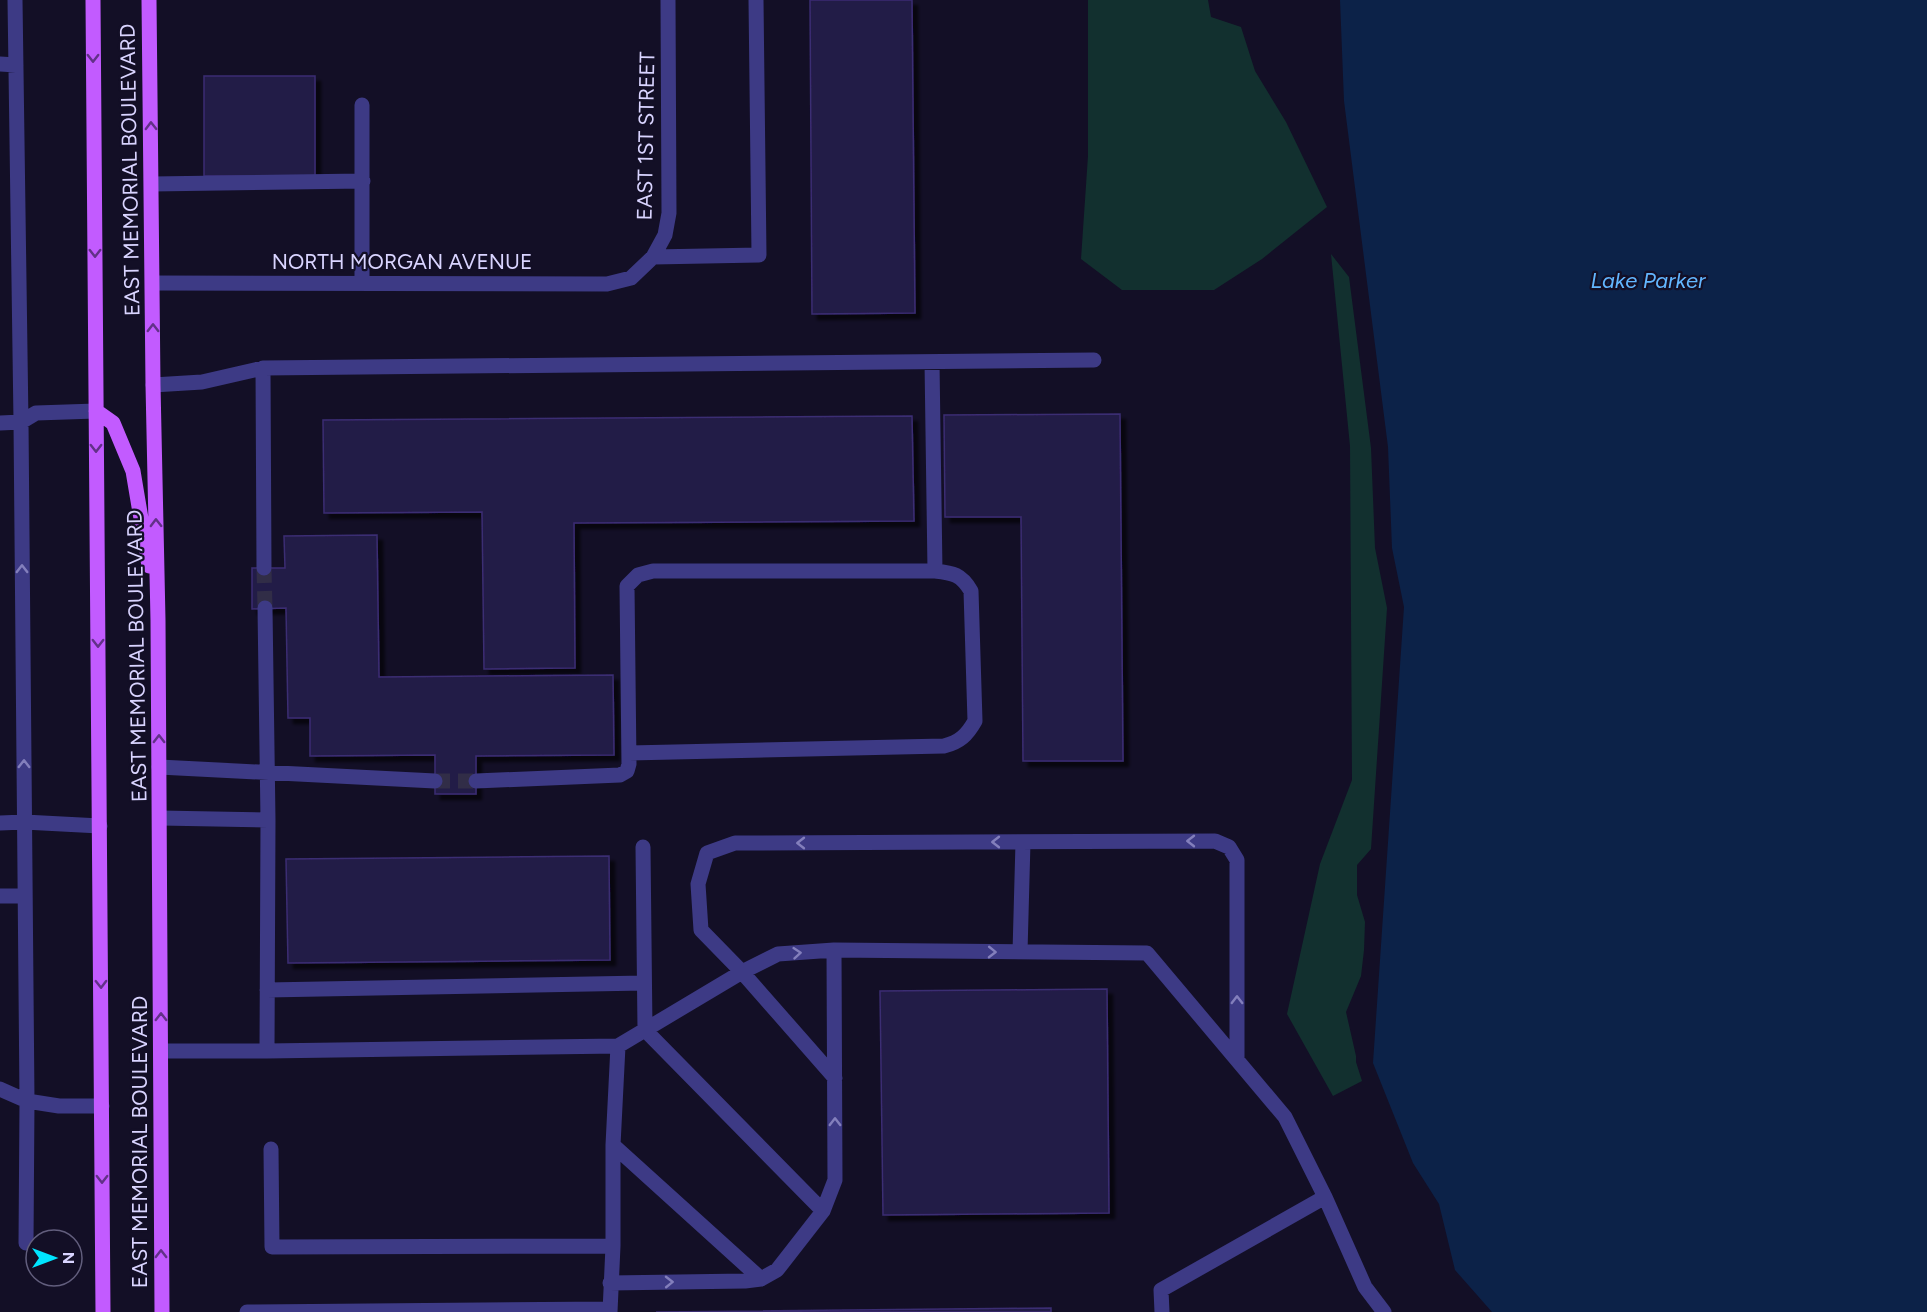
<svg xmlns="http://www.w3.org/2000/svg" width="1927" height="1312" viewBox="0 0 1927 1312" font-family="Figtree,sans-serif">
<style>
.green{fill:#12302f}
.water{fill:#0c2248}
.building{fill:#241b47;stroke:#3b2d73;stroke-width:1.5;filter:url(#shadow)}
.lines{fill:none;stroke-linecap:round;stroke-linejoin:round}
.minor-tunnel{stroke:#312d47;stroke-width:15;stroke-dasharray:15 8;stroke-linecap:butt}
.minor{stroke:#3d3a85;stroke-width:15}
.major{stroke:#c25bff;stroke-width:15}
.oneway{stroke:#623188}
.oneway2{stroke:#837fbc}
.labels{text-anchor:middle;stroke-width:4.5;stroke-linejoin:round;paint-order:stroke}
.street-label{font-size:21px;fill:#d9d4ff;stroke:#130f26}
.water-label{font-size:22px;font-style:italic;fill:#62b6ff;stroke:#130f26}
</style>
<defs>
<filter id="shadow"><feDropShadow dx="5.5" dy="5.5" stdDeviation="1.5" flood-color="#0009"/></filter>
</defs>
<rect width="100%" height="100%" fill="#130f26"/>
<path class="green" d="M1088 0H1208L1211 17 1241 27 1255 71 1286 122 1327 207 1262 259 1214 290H1122L1081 259 1088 156Z
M1331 254 1349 277 1371 448 1375 548 1387 608 1371 849 1357 865V895L1365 922 1364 950 1361 976 1346 1012 1356 1056V1062L1362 1081 1333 1096 1287 1014 1320 864 1352 780 1350 446Z"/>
<path class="water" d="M1340 0H1927V1312H1492L1455 1270 1439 1204 1413 1163 1373 1063 1404 607 1392 548 1388 447 1344 101Z"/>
<path class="building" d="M810 0H912L915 313 812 314Z
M204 76H315V176H204Z
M1120 414 1123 761H1023L1021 517H945L944 415Z
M912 416 914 521 574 523 575 668 484 669 482 512 324 513 323 420Z
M377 535 379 677 613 675 614 755 476 756V794H435V755L310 756V718H288L286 608 252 609V568H285L284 536Z
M609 856 610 960 288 963 286 859Z
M1107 989 1109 1213 883 1215 880 991Z
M1051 1308V1312H656Z"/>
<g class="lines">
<path class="minor-tunnel" d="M264 568 265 608
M435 781H476"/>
<path class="minor" d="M15 0 21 422 27 1101 26 1243
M0 64 16 65
M362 105V283
M152 184 363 181
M653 257 759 255 756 0
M153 283 607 284 631 278 653 257 665 235 669 213 668 0
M932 362 935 571
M263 368 264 568
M153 385 202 382 263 368 1094 360
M0 423 21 422 36 413 96 411
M265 608 268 820
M159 767 435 781
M476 781 620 775 627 771 629 764 627 586 638 575 653 571H935C953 573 961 574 971 591L975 721C967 735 960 742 944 746L629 753
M160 818 268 820 267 1051
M0 823 24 822 100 826
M643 847 645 1030 823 1211
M0 896H25
M1020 952 1023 842
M267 990 644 983
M618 1046 742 972 778 954 834 950 1147 953 1285 1117 1325 1197 1365 1287 1384 1312
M161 1051H267L618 1046 613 1145V1246L610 1312
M835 1078 742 972 701 930 698 884 707 853 735 843 1215 841 1229 847 1237 860V1059
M0 1089 27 1101 59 1106H102
M613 1145 761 1279
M271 1149 272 1247 613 1246
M610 1283 745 1281 761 1279 777 1270 823 1211 835 1180 834 950
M247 1312 610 1309
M1162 1312 1161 1290 1325 1197"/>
<path class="major" d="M93 0 103 1312
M149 0 153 385 158 620 162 1312
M96 411 113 423 133 471 149 566"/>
</g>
<defs><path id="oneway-chevron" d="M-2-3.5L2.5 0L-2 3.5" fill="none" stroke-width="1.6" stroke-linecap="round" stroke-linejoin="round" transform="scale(1.5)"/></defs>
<g class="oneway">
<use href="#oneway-chevron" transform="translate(93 58) rotate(90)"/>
<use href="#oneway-chevron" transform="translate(151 126) rotate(-91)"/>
<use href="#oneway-chevron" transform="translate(95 253) rotate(90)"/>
<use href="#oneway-chevron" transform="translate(153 328) rotate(-90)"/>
<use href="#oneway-chevron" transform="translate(96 448) rotate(90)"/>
<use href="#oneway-chevron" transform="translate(156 523) rotate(-91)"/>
<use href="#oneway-chevron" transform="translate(98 643) rotate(90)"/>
<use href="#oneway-chevron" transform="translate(159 739) rotate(-90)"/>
<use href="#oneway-chevron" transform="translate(101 984) rotate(89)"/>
<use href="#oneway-chevron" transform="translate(161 1017) rotate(-90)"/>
<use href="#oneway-chevron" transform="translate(102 1179) rotate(90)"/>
<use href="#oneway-chevron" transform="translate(161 1254) rotate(-90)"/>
</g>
<g class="oneway2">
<use href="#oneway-chevron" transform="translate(22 569) rotate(-90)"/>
<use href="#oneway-chevron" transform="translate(24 764) rotate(-90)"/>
<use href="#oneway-chevron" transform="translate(1191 841) rotate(180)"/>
<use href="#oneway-chevron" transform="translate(996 842) rotate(180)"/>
<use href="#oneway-chevron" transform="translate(801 843) rotate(180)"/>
<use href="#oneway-chevron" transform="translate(992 952) rotate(1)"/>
<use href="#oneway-chevron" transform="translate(797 953) rotate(-5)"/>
<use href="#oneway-chevron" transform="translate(1237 1000) rotate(-90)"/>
<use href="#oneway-chevron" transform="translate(835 1122) rotate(-90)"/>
<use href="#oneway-chevron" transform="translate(669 1282) rotate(-1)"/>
</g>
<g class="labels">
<g class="street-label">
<text transform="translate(646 136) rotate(-89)" y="7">EAST 1ST STREET</text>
<text transform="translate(130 170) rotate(-91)" y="7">EAST MEMORIAL BOULEVARD</text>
<text x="402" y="269">NORTH MORGAN AVENUE</text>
<text transform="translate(137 656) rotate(-91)" y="7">EAST MEMORIAL BOULEVARD</text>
<text transform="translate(140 1142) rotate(-90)" y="7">EAST MEMORIAL BOULEVARD</text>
</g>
<g class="water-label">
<text x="1648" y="288">Lake Parker</text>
</g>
</g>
<g transform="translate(54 1258) rotate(90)"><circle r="28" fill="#130f26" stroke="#625e7d" stroke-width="1.5"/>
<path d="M0-4.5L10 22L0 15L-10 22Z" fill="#00e5ff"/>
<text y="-9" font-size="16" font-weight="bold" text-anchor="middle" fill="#d9d4ff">N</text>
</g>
</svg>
